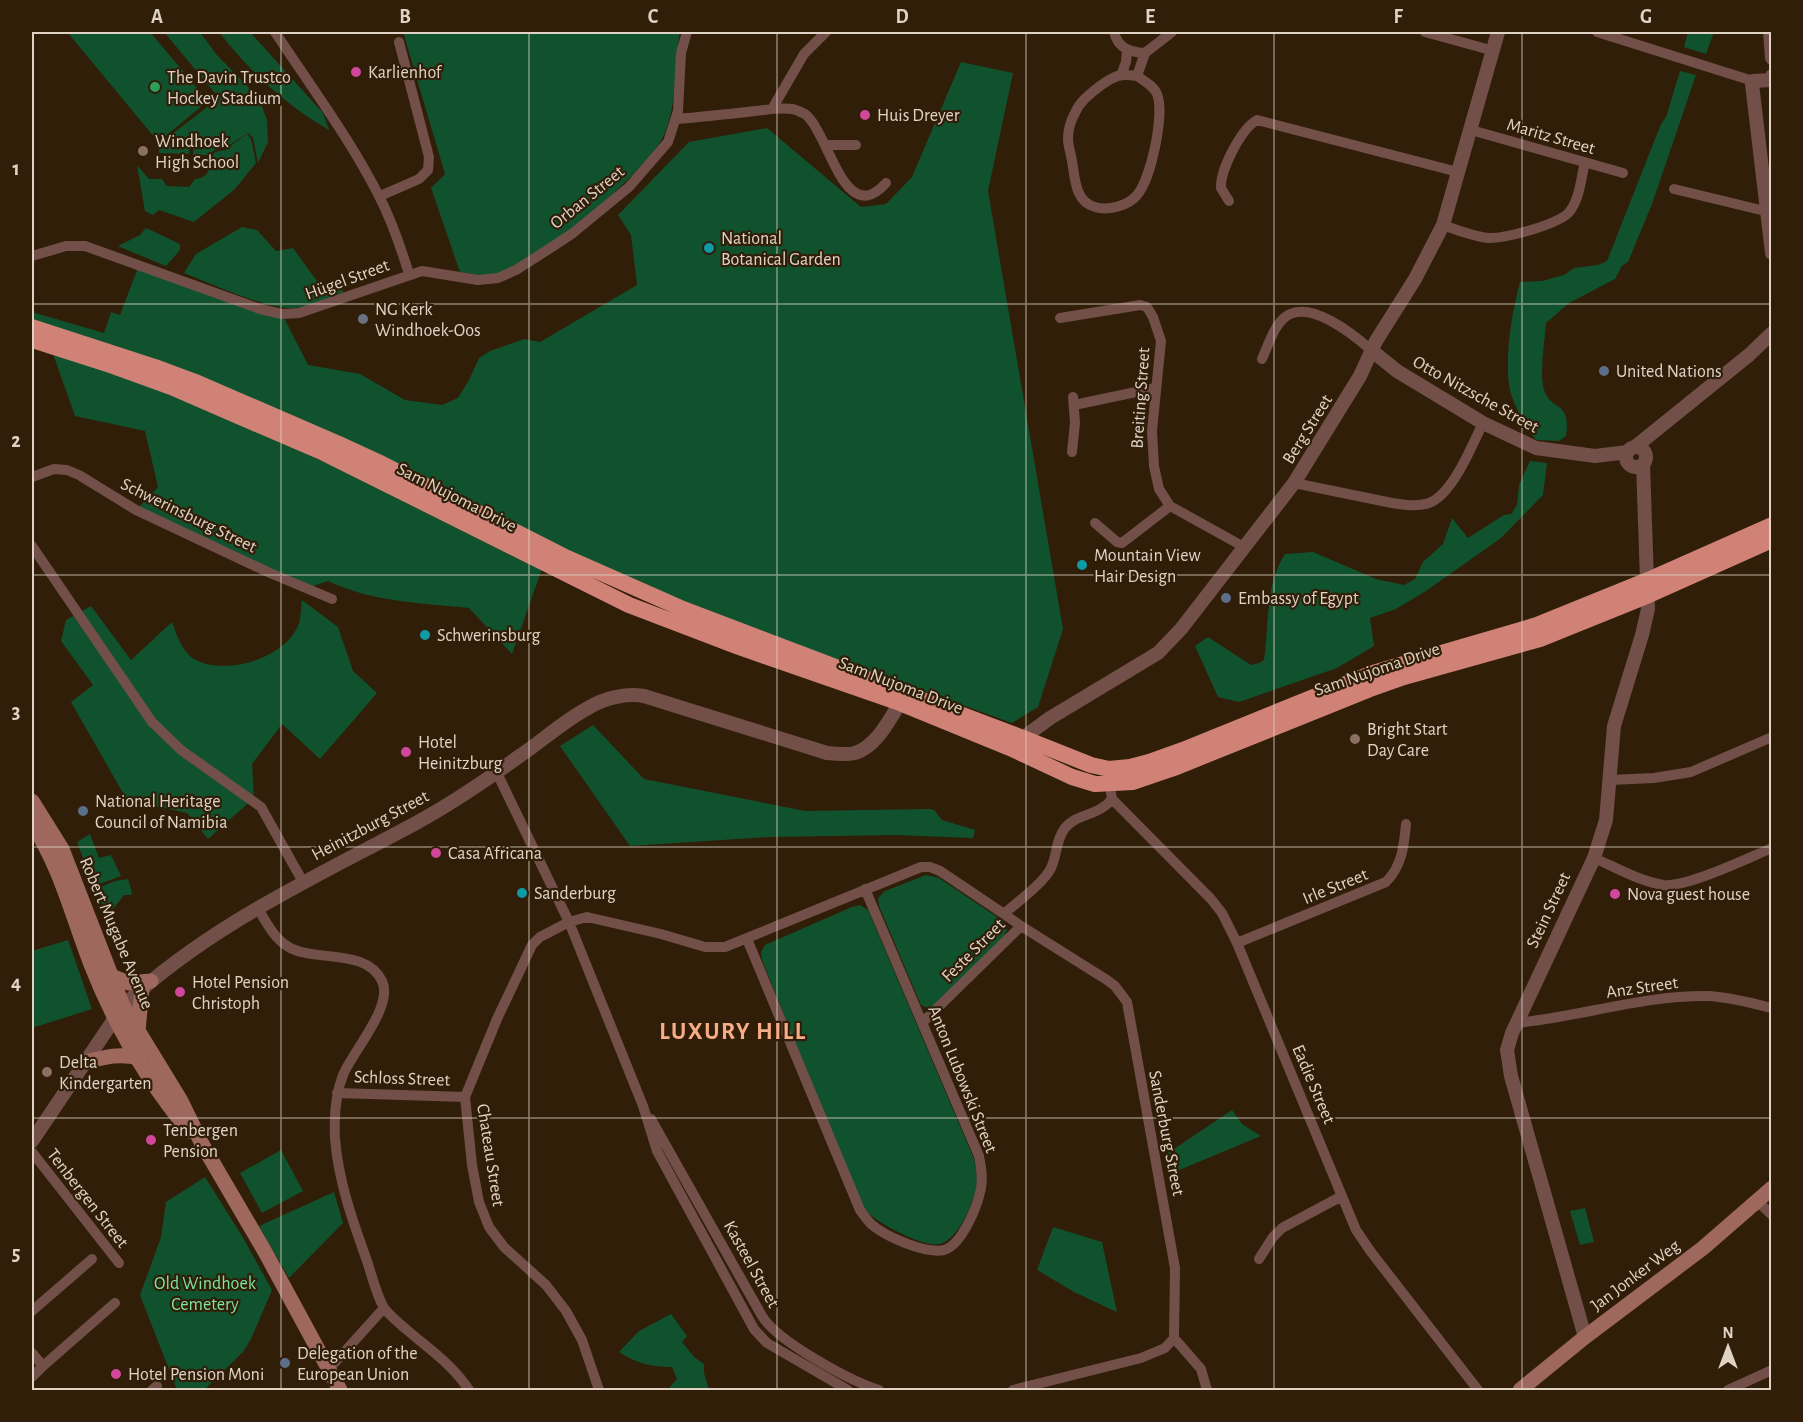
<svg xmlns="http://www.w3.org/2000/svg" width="1803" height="1422" viewBox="0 0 1803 1422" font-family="'Alegreya Sans',sans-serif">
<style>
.green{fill:#10522e}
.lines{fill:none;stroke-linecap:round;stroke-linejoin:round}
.minor{stroke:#724f49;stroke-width:10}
.tertiary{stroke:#724f49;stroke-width:14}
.secondary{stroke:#9e685e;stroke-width:15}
.trunk{stroke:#d08276;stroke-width:16}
.grid{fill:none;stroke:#e0d3c6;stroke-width:1.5;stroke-opacity:0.55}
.hotel-dot{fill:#d1479c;stroke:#301e08;stroke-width:2}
.leisure-dot{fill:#2e9e5b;stroke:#301e08;stroke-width:2}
.education-dot{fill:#8d6e63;stroke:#301e08;stroke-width:2}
.culture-dot{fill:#0f9aa8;stroke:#301e08;stroke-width:2}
.worship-dot{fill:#6b7280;stroke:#301e08;stroke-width:2}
.service-dot{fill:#5c6f8a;stroke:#301e08;stroke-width:2}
.labels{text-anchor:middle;stroke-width:4.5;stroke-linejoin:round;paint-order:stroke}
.poi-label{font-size:18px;fill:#e0d3c6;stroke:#301e08;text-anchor:start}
.street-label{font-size:18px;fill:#e0d3c6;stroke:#301e08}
.park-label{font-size:18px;fill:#7de5a2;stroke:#301e08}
.district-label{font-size:24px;font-weight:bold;letter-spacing:1.5px;fill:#f5ac87;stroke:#301e08}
.neatline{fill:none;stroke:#e0d3c6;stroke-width:2}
.grid-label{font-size:20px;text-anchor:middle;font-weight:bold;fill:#e0d3c6}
</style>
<rect width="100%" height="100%" fill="#301e08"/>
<path class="green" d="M70 32H150L208 101 162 139 155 138 68 33Z
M164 32H200L216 54 259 98 267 120 268 142 258 163 253 138 248 133 225 148 214 150 210 155H193L194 141H190L189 154 159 153V144L219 98Z
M219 32H250L323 113 329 130C287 106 248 70 219 32Z
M403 32H681L679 36C676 65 676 114 662 139 641 176 537 265 496 274 484 277 472 274 460 272L431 188 445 174Z
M1688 32H1714L1706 54 1684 47Z
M961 62 1013 73 988 191 1063 629 1038 707 1012 723 689 606 32 320V312L104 333 111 312 120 315 139 265 282 314 308 365 360 374 405 400 442 405 458 398 469 380 479 358 490 351 524 339 540 342 637 285 631 235 618 215 689 142 767 128 861 207 886 204 912 177Z
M1680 71 1696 75 1652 204 1628 262 1622 266 1615 279 1569 303 1546 323C1545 340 1540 369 1543 385 1548 414 1572 397 1566 436L1559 441 1536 440C1525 426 1512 403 1509 385 1505 353 1512 312 1520 282L1542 281 1564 275 1574 268 1598 265 1607 261 1661 124 1666 117Z
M247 134 251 139 256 163 235 189 194 222 159 210 153 215 145 211 137 165 149 179H162L167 186 189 187 195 179C214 177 207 163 215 152L225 150Z
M242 227 257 230 276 251 293 248 319 284 336 283 344 292C328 298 308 309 290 308 261 307 212 284 184 273L196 254Z
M146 228 180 244V250L166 266 118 246 140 235Z
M52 351 163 388 544 563 512 654 469 608C421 603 372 602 328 581L304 589 136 510 158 487 145 431 75 416Z
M1530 461 1547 463 1543 495 1501 538 1426 591 1396 609 1370 618 1374 646 1337 668 1239 702 1218 697 1195 646 1208 637 1251 665 1259 663 1264 660C1269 626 1265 584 1285 554L1313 552 1376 579 1404 585 1415 579 1423 562 1443 544 1452 518 1468 538 1504 515 1511 514 1517 505 1519 485Z
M302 600 338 627 353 671 377 693 320 759 282 724 252 764 254 798 208 839 187 813 127 800 71 702 93 685 61 641 66 620 91 606 131 660 172 622C177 635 182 653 196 660 227 676 287 658 299 623 301 616 301 607 302 600Z
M593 725 644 779 805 811 930 809 934 810 942 820 975 830 973 838 896 835 768 837 630 846 560 746Z
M90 834 99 858 111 855 121 876 94 886 77 842Z
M926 875 939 878 1003 921 1007 930 1003 938 937 1005 929 1009 921 1005 879 906 878 898 885 891Z
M128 879 132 892 131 895H124L114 908 105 912 96 889 115 881Z
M860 905 868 910 974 1159C975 1166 977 1174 977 1182 975 1200 959 1239 940 1244 924 1248 880 1224 868 1213 864 1208 861 1202 858 1197L762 960 761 952 765 945 852 907Z
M68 940 92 1009 32 1028V951Z
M1232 1110 1242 1124 1261 1136 1172 1173 1165 1155Z
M281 1150 303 1191 262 1213 240 1173Z
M205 1177 242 1236 272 1290 251 1339 243 1352 204 1390H177L140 1295 161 1237 166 1202Z
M334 1192 343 1223 289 1278 259 1226Z
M1585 1208 1594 1242 1580 1245 1570 1211Z
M1053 1227 1102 1242 1117 1312 1074 1292 1037 1270Z
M671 1314 687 1336 682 1342 694 1357 704 1364V1373L709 1390H667L677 1379 672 1367C652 1367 635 1363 619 1352L639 1331Z"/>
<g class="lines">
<path class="minor" d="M275 32C310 85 350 139 379 196 392 221 401 248 409 274
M1114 32C1118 48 1129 52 1145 53L1172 32
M1425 32 1494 51
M1597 32 1753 81
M1122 73 1126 62 1127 50
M1137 76C1120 73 1114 76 1100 86 1090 94 1080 101 1075 113 1071 120 1068 130 1068 139 1068 146 1071 154 1072 161 1075 178 1075 202 1095 207 1108 211 1128 206 1137 195 1151 179 1165 114 1157 94 1154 86 1144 81 1137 76L1145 53
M772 109 804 54 826 32
M676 119C702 117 729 114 755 111 766 110 780 107 792 109 797 110 801 112 805 114 829 132 844 230 886 183
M1471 130 1623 173
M826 145H856
M1674 189 1765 211
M380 196 419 179 428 170 429 157 399 42
M1229 201 1221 188C1220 170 1241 129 1257 120L1458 172
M1443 225C1457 230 1472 236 1488 238 1504 239 1561 224 1570 211 1580 198 1581 178 1585 162
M32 256 66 246H85L260 309 282 314 299 313 422 271 478 280 498 278 516 270 552 247 573 233 629 187 668 142 678 111 681 53 687 32
M1060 318 1140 305 1147 307 1153 317 1161 341 1152 431 1154 466 1159 489 1170 506 1244 547
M1262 359C1268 346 1273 328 1284 318 1308 297 1354 335 1371 350
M1074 405 1155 388
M1072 452 1075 423 1073 397
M32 477 54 469 67 470 79 475 136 510 270 573 332 599
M1294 483 1392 503C1404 505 1417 507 1429 503 1453 494 1472 445 1483 423
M1095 523 1117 542 1122 543 1170 506
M32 546 152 722 181 750 261 807 303 882
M497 773 569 922 643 1106 657 1151 754 1329 767 1343 848 1390
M1610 780 1654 778 1691 772 1772 737
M1112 799 1211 899 1222 913 1237 943 1356 1230 1371 1252 1478 1390
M1594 858C1615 867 1639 881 1663 885 1686 888 1748 858 1772 848
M257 907C265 920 273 937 287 946 313 963 366 947 382 981 394 1006 353 1051 343 1075 335 1095 334 1117 335 1138 338 1180 353 1222 367 1261 372 1276 376 1294 384 1308 390 1316 400 1324 407 1330 429 1349 454 1366 469 1390
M1021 926 1107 980 1115 986 1127 1002 1175 1268 1174 1338 1201 1369 1207 1390
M747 939 860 1210C863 1214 867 1220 871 1224 886 1237 925 1254 944 1250 962 1245 978 1205 981 1188 983 1177 981 1167 979 1156L865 889
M1237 943 1386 882C1402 866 1404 846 1406 824
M923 1022 1021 926 1004 914C1017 902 1043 884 1051 868 1057 856 1056 839 1065 828 1077 813 1099 816 1112 799L1111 793
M1516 1023C1580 1017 1643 995 1708 996 1730 997 1751 1003 1772 1008
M337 1093 465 1097
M651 1119 762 1316C777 1341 850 1381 879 1390
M32 1152 119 1263
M1756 1200 1772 1215
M1259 1259 1273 1237 1282 1228 1342 1196
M32 1311 92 1259
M32 1353 43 1366 115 1303
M328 1370 384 1308
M32 1377 43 1366
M152 1390 157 1386
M599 1390 582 1340 566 1311 546 1285 504 1247 489 1227 479 1202 472 1165 465 1097 497 1019 532 945 540 937 569 922 587 917 661 934 705 947H725L921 867H930L940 871 1004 914
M1013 1390 1141 1358 1165 1348 1174 1338
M1728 1390 1772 1370"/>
<path class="tertiary" d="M1770 32 1772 58
M1772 76 1771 80 1753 81 1752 84 1772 253
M1371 350 1397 371 1483 423 1536 448 1595 456 1628 452
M1635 447 1749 355 1772 333
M1626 457a10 10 0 1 1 20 0a10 10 0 1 1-20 0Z
M1016 743 1050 718 1158 653 1181 629 1294 483 1360 376 1376 341 1415 279 1443 225 1498 32
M32 1141 123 1006C209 925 316 877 418 822 454 802 488 779 521 755 543 740 564 721 588 708 604 698 626 693 644 696L827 753C836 754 846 755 855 753 878 746 892 715 904 696
M1585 1337 1511 1076 1507 1050 1512 1033 1594 858 1606 820 1614 726 1642 635 1648 609 1643 464"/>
<path class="secondary" d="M32 801 62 849 123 1006 181 1101 202 1144 264 1250 340 1390
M32 824C61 867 73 919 92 967 115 1025 149 1083 189 1131
M111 976 129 983 151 981
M138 1031 142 988
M86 1062C105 1057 119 1053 139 1058
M1520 1390 1585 1337 1703 1248 1772 1188"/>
<path class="trunk" d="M32 327 155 367 198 383 339 444 378 462 563 556 683 609 1023 738 1091 765 1109 769 1130 767 1149 762 1188 748 1373 673 1537 625 1648 580 1772 525
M32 340 113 366 171 387 324 453 629 605 739 647 900 703 1010 748 1072 777 1095 784 1133 782 1174 768 1370 689 1404 677 1540 639 1649 595 1772 540"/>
</g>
<path class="grid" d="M281 32V1390M529 32V1390M777 32V1390M1026 32V1390M1274 32V1390M1522 32V1390M32 304H1772M32 575H1772M32 847H1772M32 1118H1772"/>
<g class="hotel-dot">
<circle cx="356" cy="72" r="6"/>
<circle cx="865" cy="115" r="6"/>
<circle cx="406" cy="752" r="6"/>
<circle cx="436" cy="853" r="6"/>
<circle cx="1615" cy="894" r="6"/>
<circle cx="180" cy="992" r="6"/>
<circle cx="151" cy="1140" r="6"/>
<circle cx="116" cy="1374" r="6"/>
</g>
<circle class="leisure-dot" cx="155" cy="87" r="6"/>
<g class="education-dot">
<circle cx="143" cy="151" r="6"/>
<circle cx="1355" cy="739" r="6"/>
<circle cx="47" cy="1072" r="6"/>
</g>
<g class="culture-dot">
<circle cx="709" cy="248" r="6"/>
<circle cx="1082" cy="565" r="6"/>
<circle cx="425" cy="635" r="6"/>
<circle cx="522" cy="893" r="6"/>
</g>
<circle class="worship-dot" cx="363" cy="319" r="6"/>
<g class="service-dot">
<circle cx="1604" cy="371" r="6"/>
<circle cx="1226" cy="598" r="6"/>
<circle cx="83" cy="811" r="6"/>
<circle cx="285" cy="1363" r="6"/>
</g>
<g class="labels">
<g class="poi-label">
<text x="368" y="78">Karlienhof</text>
<text x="167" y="83">The Davin Trustco<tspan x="167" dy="21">Hockey Stadium</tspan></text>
<text x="877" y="121">Huis Dreyer</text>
<text x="155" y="147">Windhoek<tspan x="155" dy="21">High School</tspan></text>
<text x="721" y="244">National<tspan x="721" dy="21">Botanical Garden</tspan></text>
<text x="375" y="315">NG Kerk<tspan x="375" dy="21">Windhoek-Oos</tspan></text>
<text x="1616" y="377">United Nations</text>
<text x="1094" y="561">Mountain View<tspan x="1094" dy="21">Hair Design</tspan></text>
<text x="1238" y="604">Embassy of Egypt</text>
<text x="437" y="641">Schwerinsburg</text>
<text x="1367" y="735">Bright Start<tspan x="1367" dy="21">Day Care</tspan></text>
<text x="418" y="748">Hotel<tspan x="418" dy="21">Heinitzburg</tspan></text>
<text x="95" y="807">National Heritage<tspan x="95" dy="21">Council of Namibia</tspan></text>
<text x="448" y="859">Casa Africana</text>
<text x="534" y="899">Sanderburg</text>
<text x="1627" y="900">Nova guest house</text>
<text x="192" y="988">Hotel Pension<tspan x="192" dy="21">Christoph</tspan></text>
<text x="59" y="1068">Delta<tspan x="59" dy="21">Kindergarten</tspan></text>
<text x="163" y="1136">Tenbergen<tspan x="163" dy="21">Pension</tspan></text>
<text x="297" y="1359">Delegation of the<tspan x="297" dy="21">European Union</tspan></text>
<text x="128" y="1380">Hotel Pension Moni</text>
</g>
<g class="street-label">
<text transform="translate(1551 136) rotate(16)" y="6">Maritz Street</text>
<text transform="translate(587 197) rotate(-39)" y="6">Orban Street</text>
<text transform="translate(347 279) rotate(-20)" y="6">Hügel Street</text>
<text transform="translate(1476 394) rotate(29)" y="6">Otto Nitzsche Street</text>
<text transform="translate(1140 398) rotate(-86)" y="6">Breiting Street</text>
<text transform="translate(1307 429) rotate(-58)" y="6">Berg Street</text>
<text transform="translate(457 497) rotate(27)" y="6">Sam Nujoma Drive</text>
<text transform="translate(189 515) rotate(26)" y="6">Schwerinsburg Street</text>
<text transform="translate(1377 669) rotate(-19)" y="6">Sam Nujoma Drive</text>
<text transform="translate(901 685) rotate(21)" y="6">Sam Nujoma Drive</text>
<text transform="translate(370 825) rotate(-28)" y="6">Heinitzburg Street</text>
<text transform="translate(1335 886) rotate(-22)" y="6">Irle Street</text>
<text transform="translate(1548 910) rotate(-65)" y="6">Stein Street</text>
<text transform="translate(117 933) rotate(67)" y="6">Robert Mugabe Avenue</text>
<text transform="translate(973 950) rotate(-45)" y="6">Feste Street</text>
<text transform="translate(1642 987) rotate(-8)" y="6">Anz Street</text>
<text transform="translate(402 1078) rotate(2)" y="6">Schloss Street</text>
<text transform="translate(963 1079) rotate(68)" y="6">Anton Lubowski Street</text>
<text transform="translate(1314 1084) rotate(67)" y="6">Eadie Street</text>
<text transform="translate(1167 1133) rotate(79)" y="6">Sanderburg Street</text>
<text transform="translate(491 1155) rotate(81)" y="6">Chateau Street</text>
<text transform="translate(88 1198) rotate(52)" y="6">Tenbergen Street</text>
<text transform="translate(752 1264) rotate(61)" y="6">Kasteel Street</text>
<text transform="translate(1635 1275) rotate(-37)" y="6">Jan Jonker Weg</text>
</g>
<g class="park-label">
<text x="205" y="1289">Old Windhoek<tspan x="205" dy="21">Cemetery</tspan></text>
</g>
<g class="district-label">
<text x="733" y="1039">LUXURY HILL</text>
</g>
</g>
<rect width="1803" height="1422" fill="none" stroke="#301e08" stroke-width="66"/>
<g transform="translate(1728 1347)" stroke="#301e08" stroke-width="4.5" paint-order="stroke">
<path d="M0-4.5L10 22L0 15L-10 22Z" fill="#e0d3c6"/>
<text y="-9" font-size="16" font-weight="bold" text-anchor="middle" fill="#e0d3c6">N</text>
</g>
<rect x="33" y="33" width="1737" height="1356" class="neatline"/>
<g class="grid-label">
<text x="157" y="23">A</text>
<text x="405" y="23">B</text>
<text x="653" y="23">C</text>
<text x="902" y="23">D</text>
<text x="1150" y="23">E</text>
<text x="1398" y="23">F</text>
<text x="1646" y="23">G</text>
<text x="16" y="175">1</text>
<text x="16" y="447">2</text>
<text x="16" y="718">3</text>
<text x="16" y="989">4</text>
<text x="16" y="1260">5</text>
</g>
</svg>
